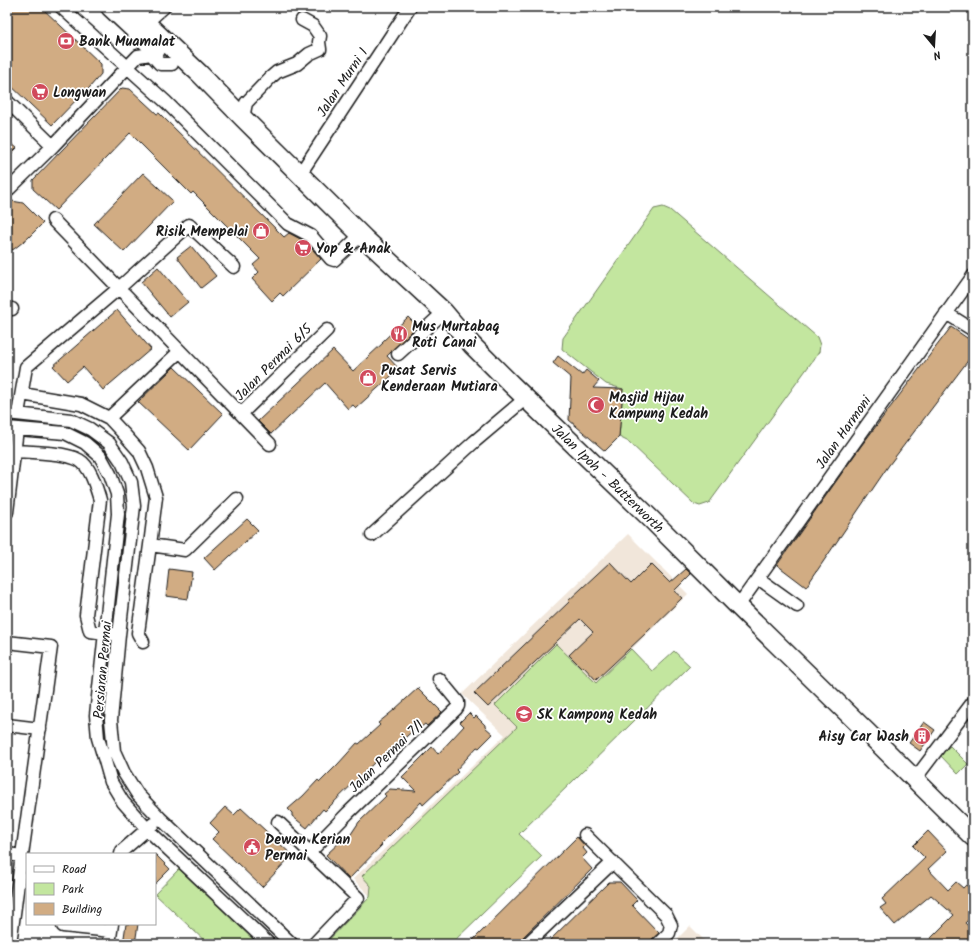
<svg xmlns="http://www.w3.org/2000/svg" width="980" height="951" viewBox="0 0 980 951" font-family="Kalam,sans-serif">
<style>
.built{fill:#f1e6da}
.green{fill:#c3e69f;stroke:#70815e}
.building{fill:#d1ac83;stroke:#1c1c1c}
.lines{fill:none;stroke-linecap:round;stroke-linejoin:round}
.minor-casing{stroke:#1c1c1c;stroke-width:15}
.highway-casing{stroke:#1c1c1c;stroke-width:21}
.minor{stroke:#fff;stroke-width:12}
.highway{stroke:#fff;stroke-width:18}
.labels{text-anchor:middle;stroke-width:3.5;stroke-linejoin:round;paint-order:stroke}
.poi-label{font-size:14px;font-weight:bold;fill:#1c1c1c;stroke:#fff;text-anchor:start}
.street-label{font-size:14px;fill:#1c1c1c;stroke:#fff}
</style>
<rect width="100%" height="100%" fill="#fff"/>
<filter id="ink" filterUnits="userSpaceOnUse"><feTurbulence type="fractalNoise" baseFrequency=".025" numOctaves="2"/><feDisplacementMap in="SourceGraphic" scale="8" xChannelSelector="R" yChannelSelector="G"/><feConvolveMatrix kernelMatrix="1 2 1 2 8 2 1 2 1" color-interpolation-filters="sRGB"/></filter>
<g filter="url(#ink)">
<path class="built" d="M628 534 688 594 374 900 353 879 505 735 462 694Z
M690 926 708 944H672Z"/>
<path class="green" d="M663 207 670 210 817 337 820 345 819 352 709 503 700 506 694 504 629 442 619 437 623 389 606 384 562 349 563 338 654 209Z
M556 644 596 683 631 649 652 671 674 651 690 666 519 834 542 856 451 944H325L370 897 371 886 362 876 517 727 495 705Z
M950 746 968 764 958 774 940 755Z
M179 869 258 944H208L155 894Z"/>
<path class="building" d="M7 7H41L101 64V74L84 94 83 93 52 125 7 82Z
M122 88 130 89 157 114 159 113 284 237 289 233 306 242 321 259 283 296 280 293 272 301 252 279 259 272 253 265 260 259 193 192 191 194 130 133 56 210 33 189V180Z
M7 140 17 148 7 158Z
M143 173 173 201 124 252 94 224Z
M12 201 23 203 43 223 28 238 14 249 7 252V208Z
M191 246 216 276 201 288 177 257Z
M158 267 188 302 170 317 141 282Z
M117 310 151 349 103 390 83 367 67 381 53 366Z
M408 317 417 326 387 356 399 369 356 408 353 405 348 409 325 383 271 434 258 421 333 350 353 371 383 343 382 342Z
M951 327 973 342V354L889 465 806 587 777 565 861 446Z
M558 356 582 375 586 370 599 381 593 388 623 389 619 437 605 451 569 420 571 378 553 363Z
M174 367 223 414 189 450 138 402Z
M247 519 258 530 215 570 204 558Z
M610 562 631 584 651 564 670 583 686 569 691 574 674 591 682 598 645 634 596 680 583 666 582 668 569 655 593 632 580 619 488 707 474 693 569 602 568 601Z
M169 569 192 572 188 599 166 596Z
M418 688 442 712 427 726 425 724 420 728 418 726 397 745 399 747 390 754 388 752 381 758 380 757 325 811 323 809 307 828 292 816V813L288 809 303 796 318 780 320 782 338 764 357 743 359 744 380 725 378 723 394 710Z
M469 713 474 718 476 716 485 725V727L493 734 479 748 477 747 456 770 458 772 423 805 421 802 400 825 381 844 382 845 349 879 326 855 342 840 345 843 359 822 386 796 384 794 390 789 416 791 402 777 432 747 438 754 464 726 460 722Z
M924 722 935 730 920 751 909 743Z
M225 807 234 815 241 808 292 855 262 887 212 839 219 832 210 823Z
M928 831 947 851 928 869 948 890 956 882 963 888 966 885 973 891V915L965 923 973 930V937L965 944H925L954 915 931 895 895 925 880 908 886 904 882 899 925 858 913 846Z
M577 837 585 846 583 848 587 853 582 858 592 869 516 944H478L473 940Z
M155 854 170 869 155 884Z
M609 882H620L637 900 632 905 659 933 652 939 650 944H546Z
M126 924H138L135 944H123Z"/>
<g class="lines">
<g class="minor-casing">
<path id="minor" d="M61 7 166 102 288 224 311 236 331 259 334 260 361 235
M146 23 164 7
M7 101 53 146
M243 118 246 103 270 78 277 72 297 64 309 54 320 49 319 42 320 36 313 26 302 20
M300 174 410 7
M7 191 53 146 138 56 151 54 160 64H172
M53 220 270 444
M7 308 12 309
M946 313 973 330
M398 354 444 312
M22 394 81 404 109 418 123 433 139 451 147 468 156 497 150 545 138 633 143 642
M7 413 71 420 90 429 109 443 122 462 131 482 134 506 119 635 111 720 114 751 124 773 138 795 160 818 292 944
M18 414 26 367 119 288 189 225 234 267
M241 414 327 330
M109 418 180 351
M7 428 65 433 85 443 100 456 110 474 117 494 118 514 96 715 98 738 105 761 111 782 123 802 147 829 269 944
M14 451C31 452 64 452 79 460 91 467 96 487 100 500L86 615 90 631 112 634
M7 512 17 429
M372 535 474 442 526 398
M150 545 185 550 237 499
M758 578 797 606
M738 606 973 276
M7 642 51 647 17 891 10 944
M7 725 40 729
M915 779 973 702
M278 822 358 898 314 944
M585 835 666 915 671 925 669 933 658 944
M310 852 348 813 456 709 458 706V702L439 679
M7 854 22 856
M121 854 122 851 153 824
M63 924V926L111 931
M109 944 112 924
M527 944 613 862"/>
</g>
<g class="highway-casing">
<path id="highway" d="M110 7 156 50
M129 7 200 74 243 118 364 238 444 312 472 345 512 385 649 517 738 606 867 732 973 837"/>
</g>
<use href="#minor" class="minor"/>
<use href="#highway" class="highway"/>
</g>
</g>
<defs>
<g id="bank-disc" transform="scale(0.9)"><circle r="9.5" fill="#d1495b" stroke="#fff"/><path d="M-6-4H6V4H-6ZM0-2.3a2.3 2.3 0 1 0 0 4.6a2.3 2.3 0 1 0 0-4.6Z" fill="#fff"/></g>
<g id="supermarket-disc" transform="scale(0.9)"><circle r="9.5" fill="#d1495b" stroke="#fff"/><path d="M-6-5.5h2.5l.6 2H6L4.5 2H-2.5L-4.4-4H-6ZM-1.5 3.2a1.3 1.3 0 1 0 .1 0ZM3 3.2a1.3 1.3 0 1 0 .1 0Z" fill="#fff"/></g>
<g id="shop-disc" transform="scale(0.9)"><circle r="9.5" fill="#d1495b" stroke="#fff"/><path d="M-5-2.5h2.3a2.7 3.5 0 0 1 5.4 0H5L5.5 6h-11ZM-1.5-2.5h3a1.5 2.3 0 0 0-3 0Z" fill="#fff"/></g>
<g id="restaurant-disc" transform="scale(0.9)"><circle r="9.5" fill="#d1495b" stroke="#fff"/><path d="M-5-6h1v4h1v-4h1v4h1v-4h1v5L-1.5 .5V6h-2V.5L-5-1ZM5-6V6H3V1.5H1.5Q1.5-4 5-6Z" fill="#fff"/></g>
<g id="mosque-disc" transform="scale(0.9)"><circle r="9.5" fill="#d1495b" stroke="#fff"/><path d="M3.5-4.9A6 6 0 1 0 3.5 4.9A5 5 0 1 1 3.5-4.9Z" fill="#fff"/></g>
<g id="school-disc" transform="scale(0.9)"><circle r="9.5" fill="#d1495b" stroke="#fff"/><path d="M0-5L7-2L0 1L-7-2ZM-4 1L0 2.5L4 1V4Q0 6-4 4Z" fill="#fff"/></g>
<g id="building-disc" transform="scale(0.9)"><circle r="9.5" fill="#d1495b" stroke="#fff"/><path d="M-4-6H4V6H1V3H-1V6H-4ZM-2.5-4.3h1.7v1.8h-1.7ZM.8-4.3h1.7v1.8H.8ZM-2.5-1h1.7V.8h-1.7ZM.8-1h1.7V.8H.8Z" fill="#fff"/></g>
<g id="civic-disc" transform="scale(0.9)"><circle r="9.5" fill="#d1495b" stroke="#fff"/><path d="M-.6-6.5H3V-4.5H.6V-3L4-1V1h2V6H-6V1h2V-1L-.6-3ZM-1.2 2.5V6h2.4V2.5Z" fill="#fff"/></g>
</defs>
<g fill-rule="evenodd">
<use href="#bank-disc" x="66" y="41"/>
<use href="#supermarket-disc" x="40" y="92"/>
<use href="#shop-disc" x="261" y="231"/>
<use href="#supermarket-disc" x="303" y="248"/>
<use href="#restaurant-disc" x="399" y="334"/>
<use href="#shop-disc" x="368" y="378"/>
<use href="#mosque-disc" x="596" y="405"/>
<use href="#school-disc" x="524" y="714"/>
<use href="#building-disc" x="922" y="736"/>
<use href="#civic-disc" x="252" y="847"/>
</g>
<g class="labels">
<g class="poi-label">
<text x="79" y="46">Bank Muamalat</text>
<text x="53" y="97">Longwan</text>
<text x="248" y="236" text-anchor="end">Risik Mempelai</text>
<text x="316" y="253">Yop &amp; Anak</text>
<text x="412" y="331">Mus Murtabaq<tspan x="412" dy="16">Roti Canai</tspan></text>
<text x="381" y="375">Pusat Servis<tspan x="381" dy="16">Kenderaan Mutiara</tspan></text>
<text x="609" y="402">Masjid Hijau<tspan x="609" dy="16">Kampung Kedah</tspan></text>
<text x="537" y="719">SK Kampong Kedah</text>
<text x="909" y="741" text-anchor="end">Aisy Car Wash</text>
<text x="265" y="844">Dewan Kerian<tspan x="265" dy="16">Permai</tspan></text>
</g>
<g class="street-label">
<text transform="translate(342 82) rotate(-56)" y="5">Jalan Murni 1</text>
<text transform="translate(273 362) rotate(-45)" y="5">Jalan Permai 6/5</text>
<text transform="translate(843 432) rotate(-55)" y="5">Jalan Harmoni</text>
<text transform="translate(608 478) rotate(44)" y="5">Jalan Ipoh - Butterworth</text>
<text transform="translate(102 670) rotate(-85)" y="5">Persiaran Permai</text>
<text transform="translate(386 756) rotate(-44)" y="5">Jalan Permai 7/1</text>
</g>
</g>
<rect width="980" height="951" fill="none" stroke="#fff" stroke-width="24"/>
<rect x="12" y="12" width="956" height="927" fill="none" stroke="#1c1c1c" stroke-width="1.5" filter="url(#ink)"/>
<rect x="26" y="853" width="130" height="72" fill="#ffffff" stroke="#a4a4a4"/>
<rect x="34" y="866" width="20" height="6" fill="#ffffff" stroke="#a4a4a4"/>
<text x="62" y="873" font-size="12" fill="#1c1c1c">Road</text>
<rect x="34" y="883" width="20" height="12" fill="#c3e69f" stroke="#a4a4a4"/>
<text x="62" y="893" font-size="12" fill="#1c1c1c">Park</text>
<rect x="34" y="903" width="20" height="12" fill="#d1ac83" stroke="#a4a4a4"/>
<text x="62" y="913" font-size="12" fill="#1c1c1c">Building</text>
<g transform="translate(934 46) rotate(162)" stroke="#ffffff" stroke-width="3" paint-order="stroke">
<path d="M0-3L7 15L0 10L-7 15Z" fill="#1c1c1c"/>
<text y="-6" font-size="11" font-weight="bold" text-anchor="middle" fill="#1c1c1c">N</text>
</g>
</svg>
